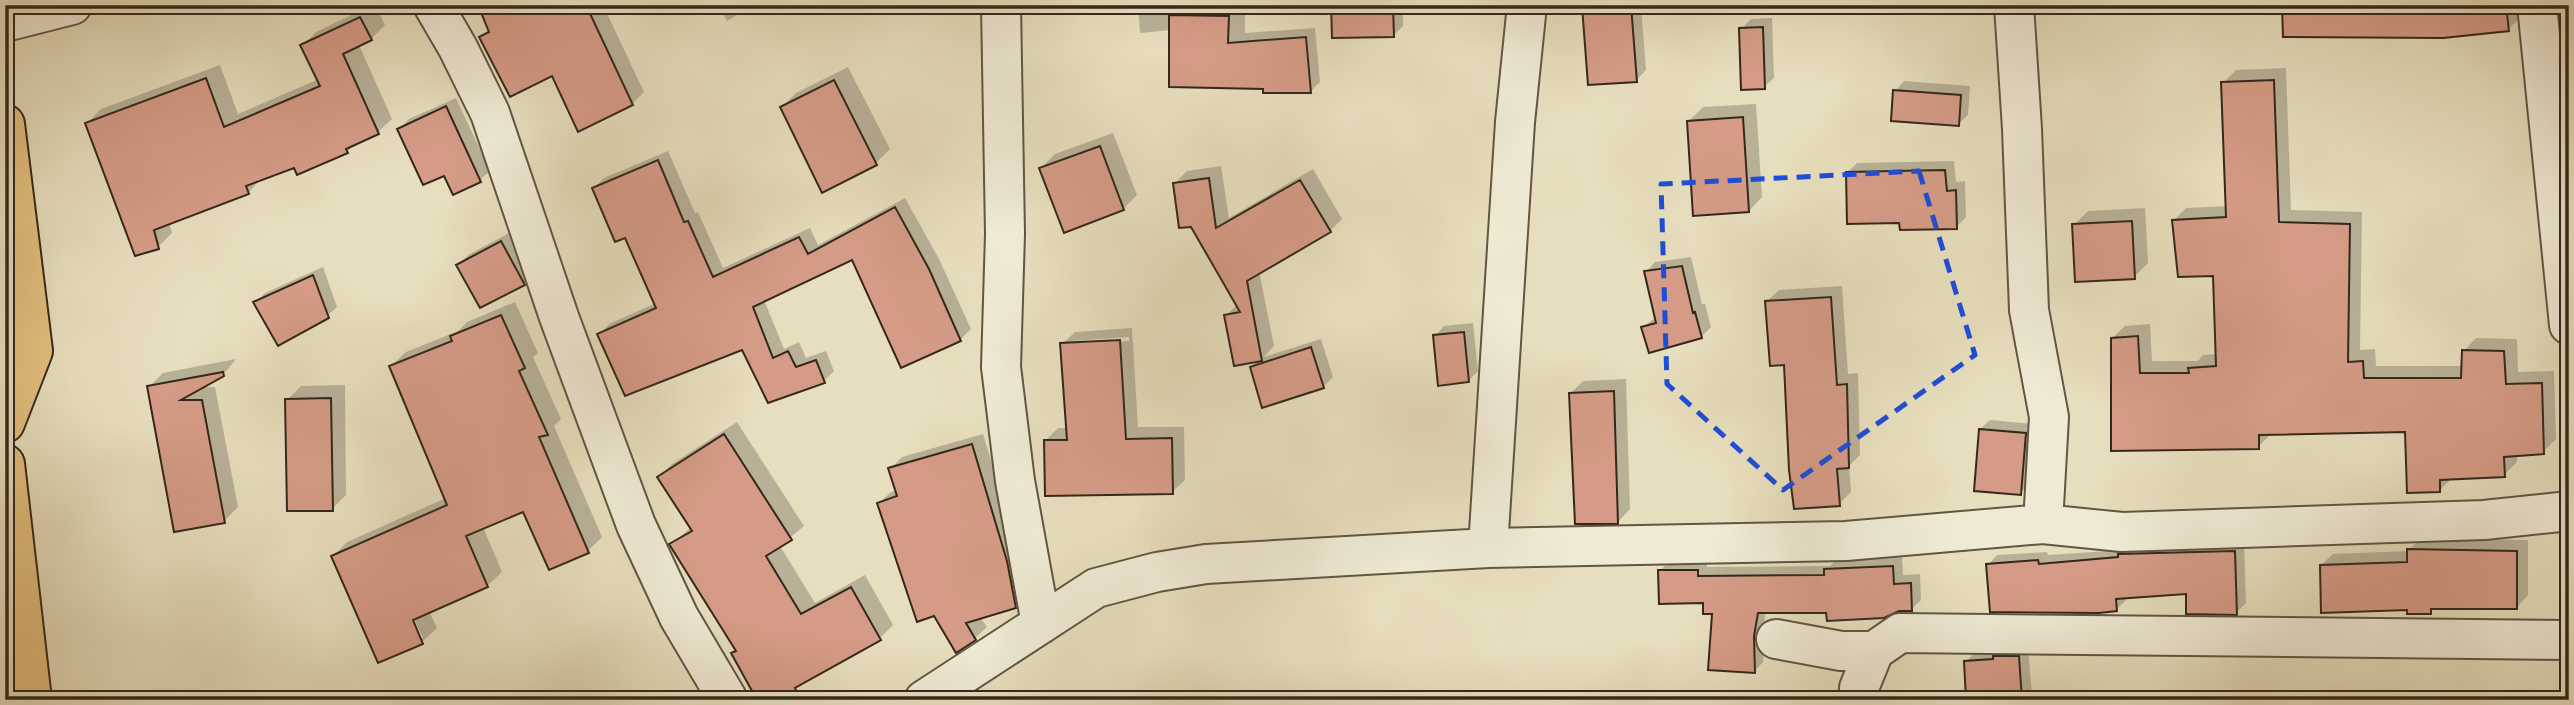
<svg xmlns="http://www.w3.org/2000/svg" width="2574" height="705" viewBox="0 0 2574 705" font-family="'IM FELL English',serif">
<style>
.shadow{fill:#0003;fill-rule:evenodd}
.building{fill:#d59b86;stroke:#34281b;stroke-width:2}
.lines{fill:none;stroke-linecap:round;stroke-linejoin:round}
.minor-casing{stroke:#615644;stroke-width:42}
.highway-casing{stroke:#34281b;stroke-width:42}
.minor{stroke:#efead4;stroke-width:38}
.highway{stroke:#e4bf7e;stroke-width:38}
.marked{fill:none;stroke:#1d4ed8;stroke-width:5;stroke-dasharray:14 9;stroke-linejoin:round}
</style>
<rect width="100%" height="100%" fill="#e7debd"/>
<filter id="stains"><feTurbulence type="fractalNoise" baseFrequency=".00286" numOctaves="4"/><feColorMatrix values="0 0 0 0 .2 0 0 0 0 .09 0 0 0 0 .02 0 0 0 .5 -.17"/></filter>
<radialGradient id="worn" r=".72"><stop offset=".6" stop-color="#630" stop-opacity="0"/><stop offset="1" stop-color="#630" stop-opacity=".3"/></radialGradient>
<path class="shadow" d="M372 5H375L385 25 371 39 359 45 392 119 378 132 357 142 347 152 295 166 262 178 248 193 169 222 172 233 158 247 87 123 101 109 220 65 238 114 319 79 302 46 316 32Z
M480 5H603L644 92 632 104 552 74 482 37 490 29Z
M718 5H754L727 21Z
M810 5H833L813 12Z
M1138 5H1245V33L1315 28 1320 82 1311 91 1265 87 1171 30 1140 33Z
M1333 5H1403V26L1393 36Z
M1586 5H1641L1646 70 1636 80 1584 7Z
M2284 5H2519L2521 17 2508 29Z
M1772 18 1774 78 1764 87 1741 29 1751 19Z
M848 67 890 149 876 163 782 107 796 93Z
M2286 68 2291 210 2362 212 2360 350 2375 349 2376 366H2463L2464 351 2476 338 2517 339 2518 372 2554 371 2556 439 2543 452 2517 454V462L2504 475 2452 478 2440 490 2406 430 2272 433 2258 447 2113 450 2112 338 2125 326 2150 324 2152 361H2198L2203 355 2217 354 2214 274 2174 220 2186 208 2228 206 2223 83 2236 70Z
M1904 81 1970 86 1968 115 1958 124 1895 91Z
M456 98 490 171 480 180 445 174 399 129 409 119Z
M1756 104 1762 197 1749 211 1689 121 1703 107Z
M1113 133 1137 195 1123 209 1041 168 1055 154Z
M668 151 695 213 698 212 723 268 810 228 818 245 905 198 939 259 971 329 960 340 852 258 764 300 784 349 799 342 806 358 826 351 834 371 824 381 743 348 599 335 609 324 656 303 626 236 594 188 604 178Z
M1954 161 1956 182 1965 181 1966 217 1956 227 1901 221 1847 173 1857 163Z
M1221 166 1229 218 1313 169 1342 219 1330 231 1259 271 1274 346 1264 357 1321 339 1333 377 1323 387 1251 367 1259 359 1226 316 1237 304 1174 184 1187 171Z
M2145 208 2148 263 2134 277 2074 225 2088 211Z
M511 232 533 274 524 283 458 265 468 255Z
M1691 257 1702 304H1705L1711 327 1701 337 1643 327 1656 317 1646 272 1655 262Z
M323 267 337 307 327 316 255 303 265 293Z
M1842 286 1848 374 1858 373 1860 455 1849 466 1851 492 1839 504 1786 363 1767 301 1779 290Z
M515 302 538 353 533 357 561 419 554 426 602 537 588 551 524 509 483 527 502 572 487 586 429 611 437 628 422 642 379 661 333 556 347 542 446 498 391 366 406 352 458 331 467 322ZM411 612 423 638H419L408 613Z
M1473 323 1478 371 1468 381 1435 336 1444 326Z
M1132 328 1138 427H1184L1185 480 1172 492 1045 441 1058 428H1068L1062 344 1075 332ZM1129 337V341L1073 344V341Z
M236 359 223 375 201 387H215L238 507 224 521 149 387 163 373Z
M1626 379 1630 509 1618 522 1571 393 1583 381Z
M345 385 346 495 332 509 287 400 301 386Z
M1990 420 2035 424 2030 483 2020 493 1980 429Z
M737 422 804 526 780 546 815 603 865 575 893 625 880 638 738 649 672 544 691 527 659 477 672 464Z
M983 434 1018 549 1026 595 1015 607 980 617 987 627 975 638 957 650 879 503 891 492 897 490 890 469 902 457Z
M2420 538 2528 540V595L2517 607H2435L2430 612 2409 608 2321 565 2333 554 2408 551Z
M2244 542 2246 603 2236 613 2187 593 2125 596 2126 600 2116 610 1988 565 1997 555 2047 552 2048 555Z
M1902 557 1903 575 1920 574 1921 600 1911 610 1765 612 1763 662 1754 672 1705 601 1660 571 1669 561H1707V567L1830 566 1835 561Z
M2028 647 2032 695 2044 694V700H1968L1966 662 1975 652Z"/>
<path class="building" d="M478 5H586L633 105 578 132 552 76 510 97 479 37 489 32Z
M1331 5H1393L1394 37 1332 38Z
M1631 5 1637 82 1588 85 1582 6Z
M2282 5H2506L2509 31 2443 38 2283 37Z
M1169 15 1229 16 1228 43 1306 37 1311 93H1263V89L1169 87Z
M360 17 372 40 343 54 379 134 346 149 348 153 297 175 294 168 246 186 249 194 154 230 159 249 135 256 85 123 206 78 224 127 320 86 300 45Z
M1763 27 1765 89 1741 90 1739 28Z
M834 80 877 165 822 193 780 107Z
M2274 80 2279 222 2350 224 2348 362 2363 361 2364 378H2461L2462 350 2504 351 2506 384 2542 383 2544 454 2504 457 2505 477 2440 480V492L2407 493 2405 432 2259 435V449L2111 451V338L2138 336 2140 373H2189L2188 368 2216 366 2213 276 2178 277 2172 220 2226 217 2221 82Z
M1893 90 1961 95 1959 126 1891 121Z
M446 106 481 182 453 195 444 176 423 185 397 129Z
M1743 117 1749 212 1693 216 1687 121Z
M1100 146 1124 210 1064 233 1039 168Z
M658 160 684 222 688 221 713 277 799 237 808 254 895 207 929 269 961 341 901 368 852 260 753 307 773 358 788 351 796 367 816 360 825 383 768 403 742 350 625 396 597 334 656 308 625 238 615 242 592 188Z
M1945 170 1947 191 1956 190 1957 229 1900 230 1899 223 1847 224 1846 172Z
M1209 178 1216 228 1300 180 1331 232 1247 281 1262 361 1234 366 1224 315 1240 312 1191 227 1179 228 1173 183Z
M2132 221 2135 279 2075 282 2072 224Z
M501 241 525 285 480 308 456 265Z
M1682 266 1693 313 1695 312 1702 338 1649 353 1641 327 1656 323 1644 271Z
M313 275 329 318 278 346 253 302Z
M1831 297 1837 385 1847 384 1849 468 1837 469 1840 506 1794 509 1789 470 1784 365 1770 366 1765 301Z
M501 315 525 368 519 371 548 435 539 437 589 553 549 570 523 512 466 536 488 587 413 620 423 644 378 663 331 556 447 505 389 366 452 341 450 336Z
M1464 332 1469 382 1438 386 1433 335Z
M1120 340 1126 439 1172 438 1173 494 1045 496 1044 440H1067L1060 343Z
M1311 347 1324 388 1262 408 1250 367Z
M223 372 224 376 181 400H202L225 523 174 532 147 386Z
M1614 391 1618 524H1575L1569 393Z
M331 398 333 511H287L285 399Z
M1979 429 2026 433 2021 495 1974 491Z
M724 434 792 540 766 556 801 614 851 587 881 640 795 688 801 700H757L731 653 736 651 669 544 692 531 657 477Z
M972 444 1007 561 1016 608 966 623 976 640 956 653 934 616 917 622 877 503 897 496 888 468Z
M2407 549 2517 551V609H2431V614H2407V610L2321 613 2320 565 2407 562Z
M2235 551 2237 615 2186 614V594L2116 599 2117 611 2099 613 1990 612 1986 564 2038 560 2039 564 2118 557V554Z
M1893 566 1894 584 1911 583 1912 611H1899L1884 618 1827 621 1826 613H1758L1754 636 1755 673 1708 670 1712 614H1703V603L1659 604 1658 570H1698V576L1824 575V569Z
M1993 656H2019L2022 700H1966L1964 661 1993 659Z"/>
<g class="lines">
<g class="minor-casing">
<path id="minor" d="M433 5 458 48 490 113 559 317 636 525 679 617 728 700
M1001 5 1005 234 1001 367 1015 481 1041 624
M2014 5 2022 129 2029 310 2049 417 2043 524
M2537 5 2569 325
M5 22 72 5
M1488 548 1515 122 1527 5
M1776 639 1841 651H1874
M924 700 1096 588 1157 572 1206 564 1488 548 1846 541 2043 524 2122 532 2484 520 2569 511
M1858 700 1859 688 1874 651 1900 633 2569 640"/>
</g>
<g class="highway-casing">
<path id="highway" d="M5 124 33 351 5 423
M5 464 32 700"/>
</g>
<use href="#minor" class="minor"/>
<use href="#highway" class="highway"/>
</g>
<path class="marked" d="M1919 171 1975 355 1783 490 1667 384 1661 184Z"/>
<rect width="2574" height="705" fill="none" stroke="#e7debd" stroke-width="28"/>
<rect x="7" y="7" width="2560" height="691" fill="none" stroke="#34281b" stroke-width="3.5"/>
<rect x="14" y="14" width="2546" height="677" fill="none" stroke="#34281b" stroke-width="2"/>
<rect width="100%" height="100%" filter="url(#stains)"/>
<rect width="100%" height="100%" fill="url(#worn)"/>
</svg>
